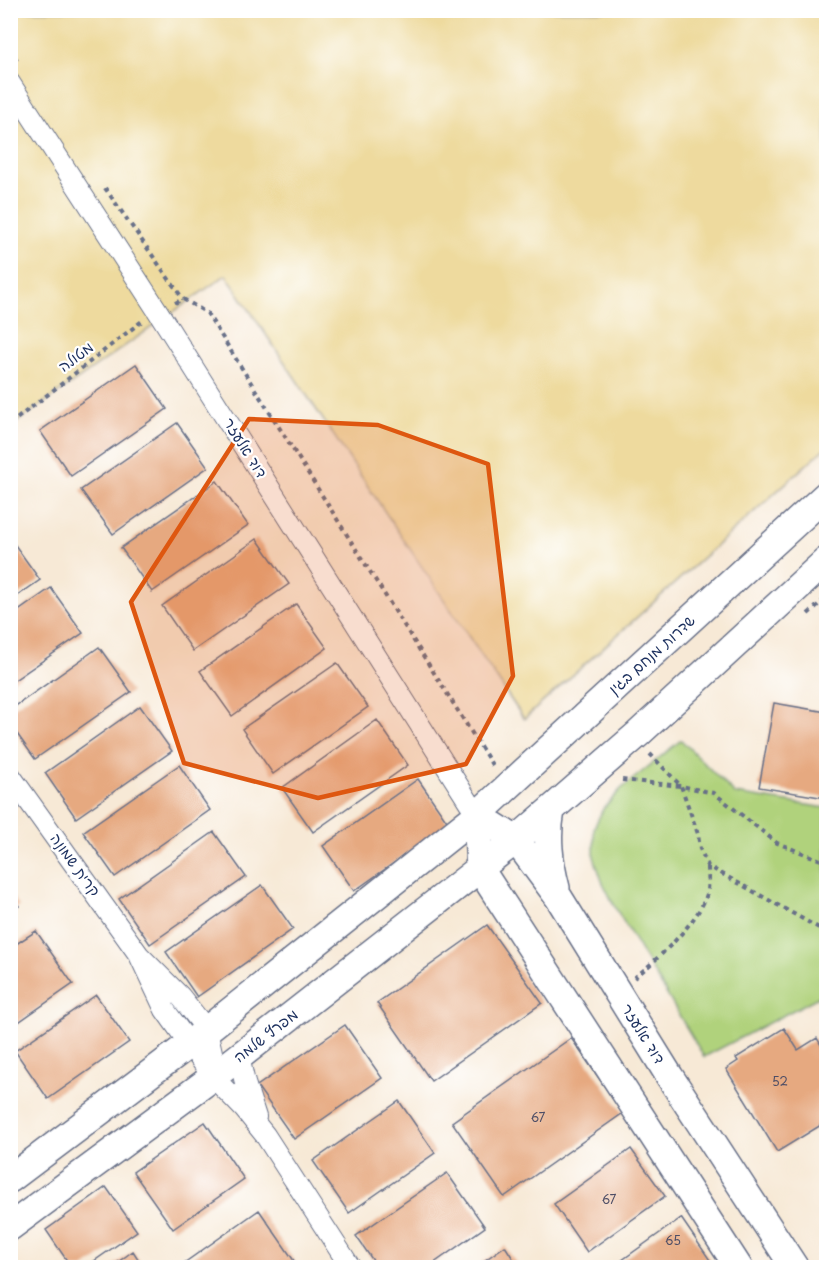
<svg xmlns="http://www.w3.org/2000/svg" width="837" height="1278" viewBox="0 0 837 1278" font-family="'Playpen Sans','Playpen Sans Hebrew',sans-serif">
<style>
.green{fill:#b0d27b;stroke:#66806c;stroke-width:1.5}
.sand{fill:#eeda9e;stroke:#84847e;stroke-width:1.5}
.building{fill:#e6a980}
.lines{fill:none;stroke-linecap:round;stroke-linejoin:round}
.street-casing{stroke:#687088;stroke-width:22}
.secondary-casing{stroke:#687088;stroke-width:30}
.path{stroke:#687088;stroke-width:4;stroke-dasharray:4.5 4.5;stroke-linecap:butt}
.street{stroke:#fff;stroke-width:20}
.secondary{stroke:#fff;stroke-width:27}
.marked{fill:#de5710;fill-opacity:0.2;stroke:#de5710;stroke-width:4.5;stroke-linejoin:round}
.labels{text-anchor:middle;stroke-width:4.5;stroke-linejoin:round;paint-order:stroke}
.number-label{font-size:12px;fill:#4e4e66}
.street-label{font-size:15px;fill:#1b2f5e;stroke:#fff}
</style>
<rect width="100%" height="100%" fill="#fff"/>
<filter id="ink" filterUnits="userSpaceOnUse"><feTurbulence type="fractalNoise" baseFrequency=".0167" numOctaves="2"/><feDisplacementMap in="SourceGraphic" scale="12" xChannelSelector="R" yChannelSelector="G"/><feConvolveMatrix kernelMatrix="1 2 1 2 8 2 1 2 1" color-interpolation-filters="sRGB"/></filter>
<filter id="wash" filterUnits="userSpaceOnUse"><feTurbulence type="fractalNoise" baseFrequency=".008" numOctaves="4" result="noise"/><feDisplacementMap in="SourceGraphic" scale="24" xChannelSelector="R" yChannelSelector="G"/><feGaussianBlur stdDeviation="1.35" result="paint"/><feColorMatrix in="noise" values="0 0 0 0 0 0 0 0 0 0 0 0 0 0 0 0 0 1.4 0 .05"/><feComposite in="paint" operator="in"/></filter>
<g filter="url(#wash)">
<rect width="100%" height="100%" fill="#f7e9d6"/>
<path class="green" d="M681 740 735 794 826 808V1001L822 995 704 1057 616 909 602 881 594 857V828L603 809 621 789Z"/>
<path class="sand" d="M11 11H826V447L524 719 226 275 11 426Z"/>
<g id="blocks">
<path class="building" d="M136 364 167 409 71 476 40 431Z
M177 423 208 467 113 534 81 490Z
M217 481 248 525 152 592 121 548Z
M10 538 40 580 10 601Z
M257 539 289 584 193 651 162 606Z
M51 588 83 633 10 683V617Z
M296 604 327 648 232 716 200 671Z
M99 647 131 692 35 759 10 724V710Z
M337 663 368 707 273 774 242 729Z
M774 703 826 712V798L759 787Z
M140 706 172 751 76 818 45 773Z
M377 720 408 765 313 832 282 788Z
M179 765 210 810 115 877 83 832Z
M418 779 449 824 354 891 323 846Z
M214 832 246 877 150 944 119 899Z
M262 885 293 929 197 997 166 952Z
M10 894 19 906 10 912Z
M487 925 542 1003 431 1081 377 1003Z
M36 931 73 984 10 1028V948Z
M96 995 129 1042 48 1099 15 1051Z
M345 1025 382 1078 294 1139 257 1086Z
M784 1028 798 1050 817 1038 826 1054V1095L825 1096 826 1122 777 1152 726 1069 738 1061 736 1058Z
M571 1038 623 1113 504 1197 452 1122Z
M399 1101 435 1153 349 1213 313 1161Z
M205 1122 244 1179 173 1229 133 1172Z
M631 1149 665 1196 587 1252 554 1204Z
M447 1173 485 1227 427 1268H378L356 1236Z
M106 1187 137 1231 84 1268H72L46 1230Z
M259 1210 299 1268H177Z
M681 1218 712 1263 706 1268H611Z
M505 1246 519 1268H474Z
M133 1251 144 1268H110Z"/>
</g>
</g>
<g filter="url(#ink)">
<use href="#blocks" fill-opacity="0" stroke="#687088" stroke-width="1.5"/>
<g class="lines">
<g class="street-casing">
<path id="street" d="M10 83 157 310 477 815
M10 775 139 955 180 996 207 1030 213 1057V1077
M139 955 165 1010 213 1077 244 1109 265 1135 351 1268
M239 1057 245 1083 256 1117"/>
</g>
<g class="secondary-casing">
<path id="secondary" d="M551 810C546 837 549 861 556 888
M477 815 516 840 559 898 670 1077 795 1268
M477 815 480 869 739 1268
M10 1179 188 1045 477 815 826 495
M10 1227 213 1077 516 840 638 734 826 561"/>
</g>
<path class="path" d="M10 49 19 64
M105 188 183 299
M175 303 183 299 207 313 494 768
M10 424 142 321
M808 614 826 598
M650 754 681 786 698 834 700 849 708 866 826 932
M622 780 681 786 714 793 777 843 826 862
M634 978C657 960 702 919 708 890 709 882 708 874 708 866"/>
<use href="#street" class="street"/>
<use href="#secondary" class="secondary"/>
</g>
</g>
<path class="marked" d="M249 419 378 425 488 464 513 676 466 764 318 798 184 763 131 602Z"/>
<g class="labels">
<g class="number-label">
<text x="780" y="1086">52</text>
<text x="538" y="1122">67</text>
<text x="609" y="1204">67</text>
<text x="673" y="1245">65</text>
</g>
<g class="street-label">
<text transform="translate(76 357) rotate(-37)" y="5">מטולה</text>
<text transform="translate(245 448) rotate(58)" y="5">דוד אלעזר</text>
<text transform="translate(652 655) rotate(-42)" y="5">שדרות מנחם בגין</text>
<text transform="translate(75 865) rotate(54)" y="5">קרית שמונה</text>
<text transform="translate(643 1034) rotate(58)" y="5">דוד אלעזר</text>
<text transform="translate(266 1036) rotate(-38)" y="5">מפרץ שלמה</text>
</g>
</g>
<rect width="837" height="1278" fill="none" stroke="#fff" stroke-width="36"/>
</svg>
